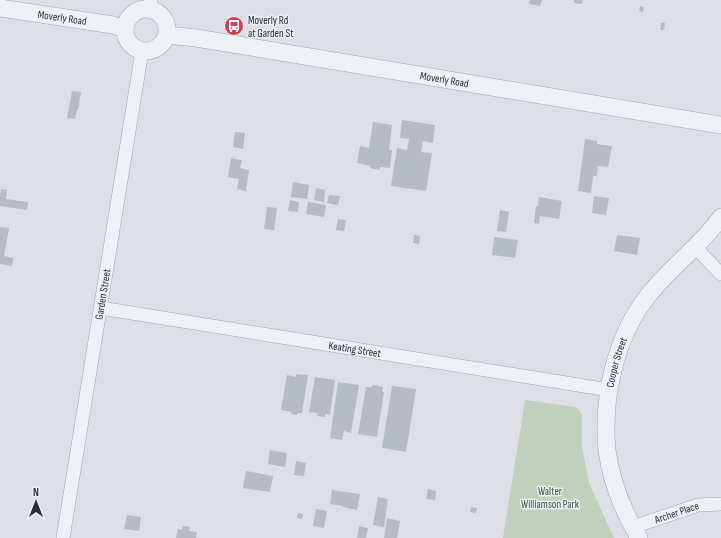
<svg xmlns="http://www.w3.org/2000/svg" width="721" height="538" viewBox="0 0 721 538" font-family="'Sofia Sans Condensed',sans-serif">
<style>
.green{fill:#c1cfbd}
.building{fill:#b6bbc5}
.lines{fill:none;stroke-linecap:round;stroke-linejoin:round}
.minor-casing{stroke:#a2a6ae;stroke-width:14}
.tertiary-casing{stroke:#a2a6ae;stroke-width:18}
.minor{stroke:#eef0f4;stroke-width:13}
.tertiary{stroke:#eef0f4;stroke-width:17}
.labels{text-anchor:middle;stroke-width:3;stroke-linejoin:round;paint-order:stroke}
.street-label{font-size:11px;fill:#272d3a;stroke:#ebeef3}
.poi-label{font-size:11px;fill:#272d3a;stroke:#ebeef3;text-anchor:start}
.park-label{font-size:11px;fill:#3a5535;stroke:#ebeef3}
</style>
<rect width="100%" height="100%" fill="#dcdfe5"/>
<path class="green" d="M525 400 576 407 582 414V447L589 483 614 538H503Z"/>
<path class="building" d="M530 0H542L540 6 529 4Z
M574 0H583L582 4 574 3Z
M640 6 644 7 643 12 639 11Z
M661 23H665L664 30H660Z
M72 91 81 92 78 110H77L75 119 67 118Z
M402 120 435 125 433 143 423 141 421 152 432 153 426 191 391 186 397 148 407 150 409 139 400 138Z
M373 122 392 125 389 150H392L390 168 380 167V170L370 168 371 166 357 163 360 146 369 148Z
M235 132 245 133 243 149 233 147Z
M585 139 597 141V144L612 146 608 167 598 166 597 176H593L591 193 578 191Z
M231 158 242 160 240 168 249 170 246 191 237 189 239 179 228 177Z
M293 182 309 185 307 199 291 197Z
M316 188 325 190 324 202 314 200Z
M1 189 7 190 6 199 28 202 27 210 0 206V197Z
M329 195 340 196 338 205 327 203Z
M594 196 609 198 606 215 592 213Z
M539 197 562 201 559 219 540 216 539 224 534 223 536 206H538Z
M290 200 299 202 298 212 288 211Z
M308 202 326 205 324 217 306 214Z
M267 207 277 208 274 230 264 229Z
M500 210 509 212 506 232 497 231Z
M338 219 346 220 344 231 336 230Z
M0 227 9 228 4 256 13 258 12 266 0 264Z
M414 235 420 236 419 244 413 243Z
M617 235 640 238 637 255 614 251Z
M494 237 518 240 515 258 492 255Z
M296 374 308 375 302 413H298L297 415 291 414 292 412 281 410 287 375 296 377Z
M315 377 335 380 330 415 325 414V417L317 416 318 413 309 412Z
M338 382 359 385 351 433 344 431 342 440 330 438Z
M373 385 383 387 382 391 384 392 377 437 358 434 366 387H372Z
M392 386 416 389 406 452 382 448Z
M270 450 287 453 285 467 268 464Z
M296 461 306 463 304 476 294 475Z
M246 471 273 476 270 492 243 488Z
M428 489 436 491 435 500 426 499Z
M332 490 360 494 357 510 342 507 343 506 330 504Z
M378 497 388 499 384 527 373 525Z
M471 507 477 508 476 513 470 512Z
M316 509 327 511 324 528 313 526Z
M298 513 303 514 302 519 297 518Z
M127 515 141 517 139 531 124 529Z
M387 518 400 521 397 538H384Z
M183 526 190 527 189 531 197 532 196 538H176L178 529 182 530Z
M359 526 368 528 366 538H357Z"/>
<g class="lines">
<g class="minor-casing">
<g id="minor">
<path d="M149 9 151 0"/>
<path d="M695 247 721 274"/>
<path id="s1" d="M101 308 609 390"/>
<path id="s2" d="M633 527 698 505 721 504"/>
<path id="s3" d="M63 538 142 51"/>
</g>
</g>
<g class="tertiary-casing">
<g id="tertiary">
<path id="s4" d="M0 8 113 25 125 29"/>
<circle cx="146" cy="30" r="21"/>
<path id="s5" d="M167 35 196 38 721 125"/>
<path id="s6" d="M639 538C623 511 611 481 607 450 602 399 615 338 647 297 669 268 700 247 721 217"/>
</g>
</g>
<use href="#minor" class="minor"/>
<use href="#tertiary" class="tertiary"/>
</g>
<defs>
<g id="bus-disc" transform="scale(1)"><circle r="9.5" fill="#c64556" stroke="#ebeef3"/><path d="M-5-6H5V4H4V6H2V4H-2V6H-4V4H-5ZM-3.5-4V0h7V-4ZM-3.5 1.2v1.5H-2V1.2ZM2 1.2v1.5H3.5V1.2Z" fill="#fff"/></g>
</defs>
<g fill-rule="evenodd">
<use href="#bus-disc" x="234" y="26"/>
</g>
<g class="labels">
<g class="street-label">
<text dy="4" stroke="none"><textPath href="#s4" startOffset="63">Moverly Road</textPath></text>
<text dy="4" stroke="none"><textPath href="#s5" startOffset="281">Moverly Road</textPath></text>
<text dy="4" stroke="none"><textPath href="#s3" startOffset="247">Garden Street</textPath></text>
<text dy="4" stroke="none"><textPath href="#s1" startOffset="257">Keating Street</textPath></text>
<text dy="4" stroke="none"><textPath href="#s6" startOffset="183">Cooper Street</textPath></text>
<text dy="4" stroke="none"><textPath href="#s2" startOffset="46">Archer Place</textPath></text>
</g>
<g class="poi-label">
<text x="248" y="24">Moverly Rd<tspan x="248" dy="13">at Garden St</tspan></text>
</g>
<g class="park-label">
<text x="550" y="495">Walter<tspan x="550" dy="13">Williamson Park</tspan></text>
</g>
</g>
<g transform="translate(36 502)" stroke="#ebeef3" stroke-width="3" paint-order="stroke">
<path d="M0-3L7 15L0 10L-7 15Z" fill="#272d3a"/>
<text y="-6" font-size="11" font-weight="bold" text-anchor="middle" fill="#272d3a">N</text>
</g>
</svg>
